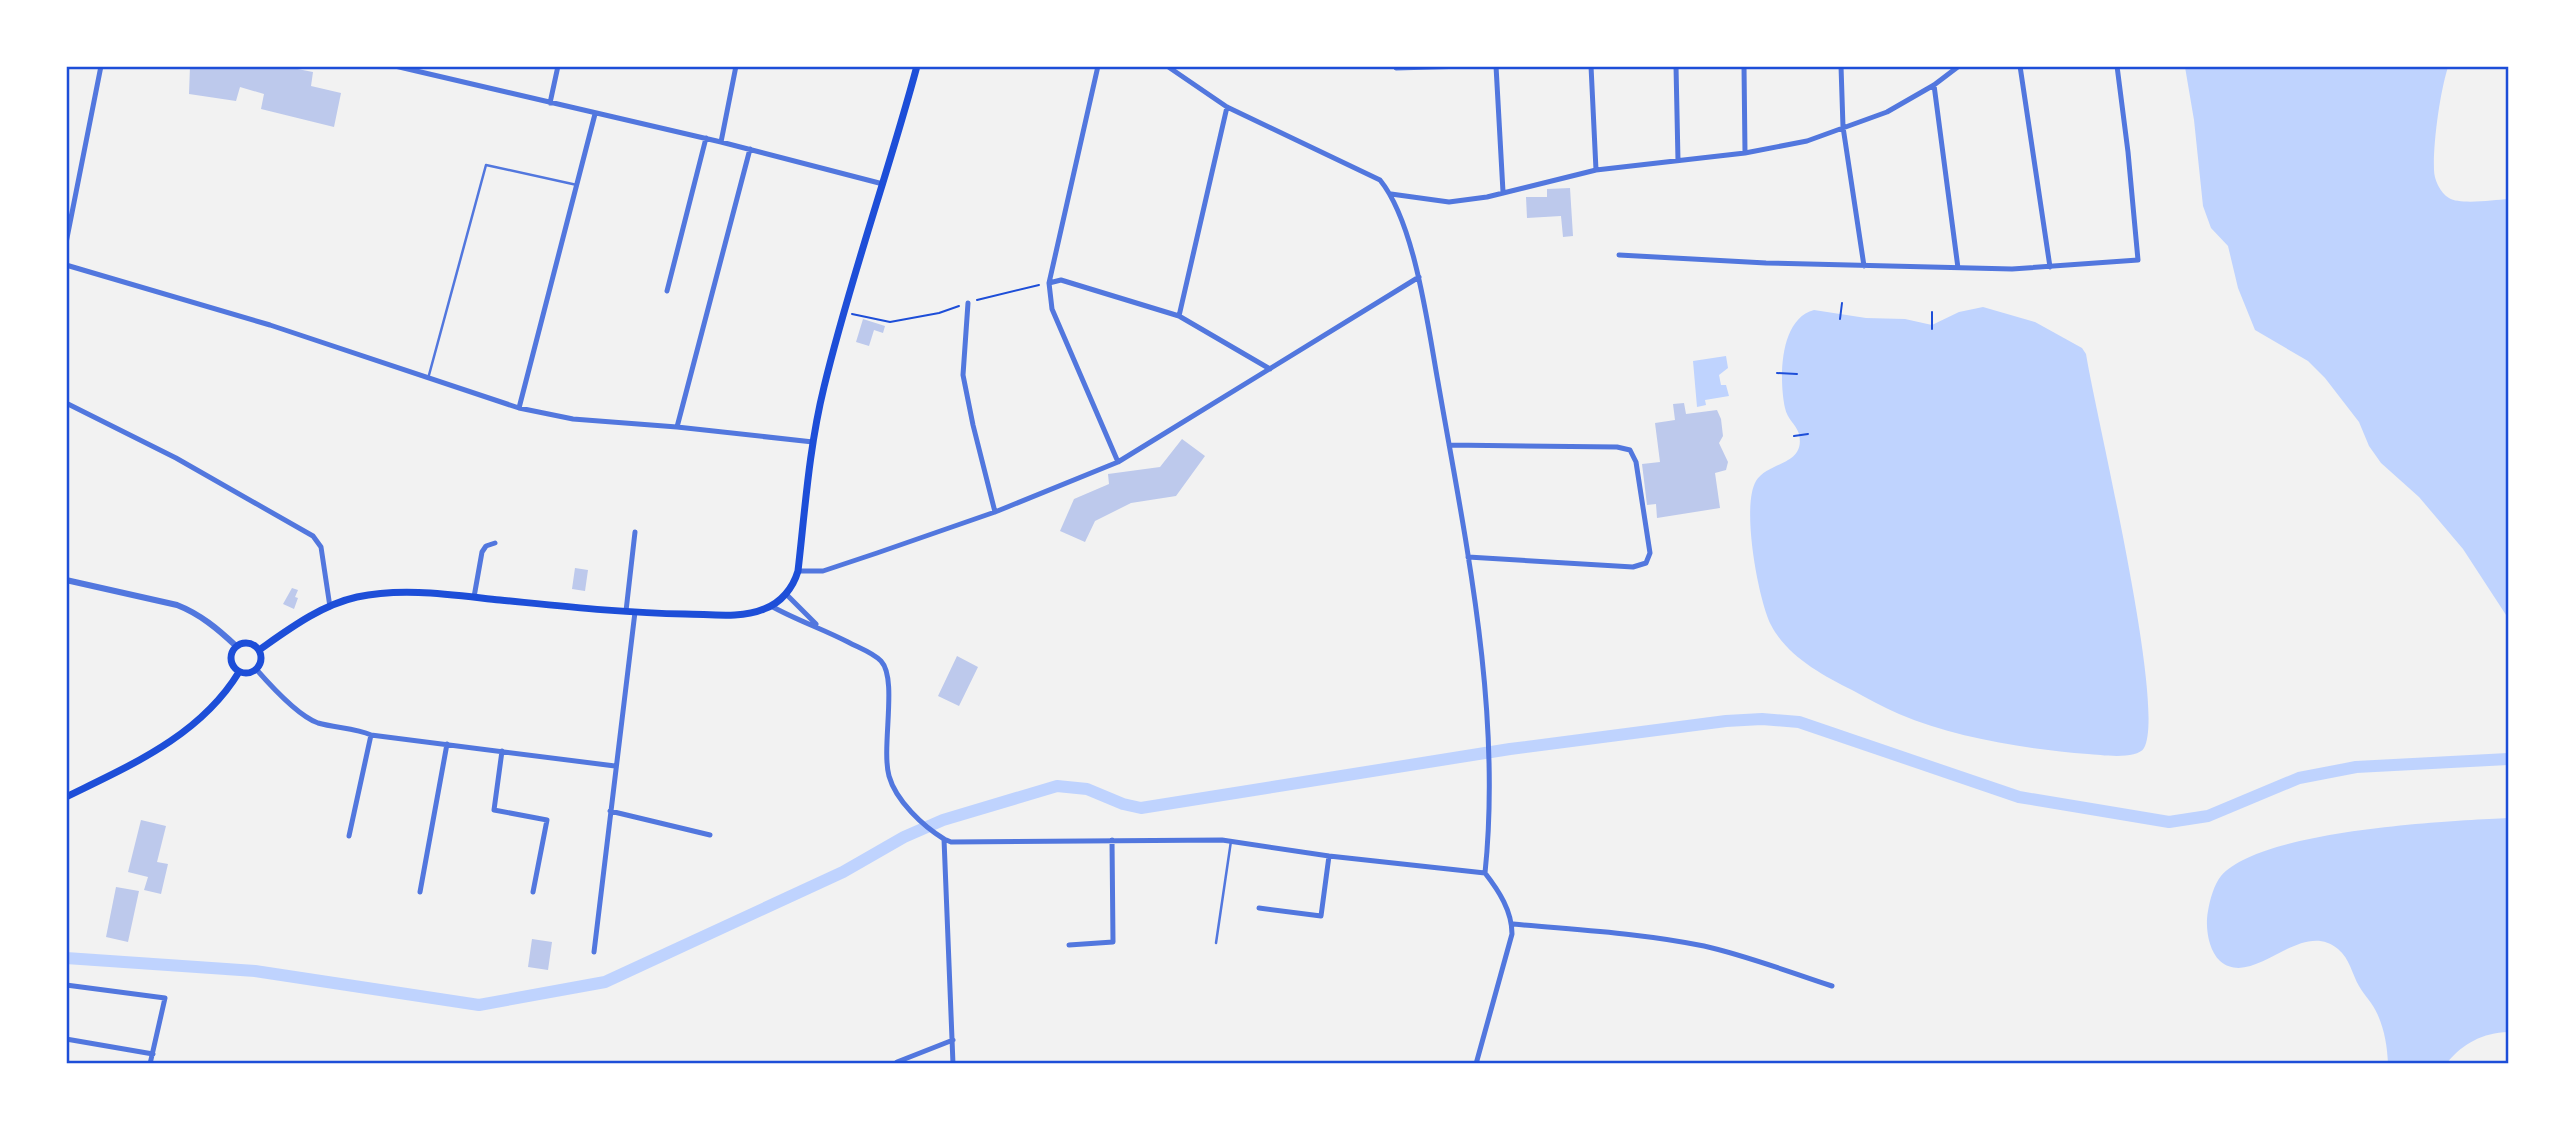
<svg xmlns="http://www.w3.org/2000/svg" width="2575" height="1130" viewBox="0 0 2575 1130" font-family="'Public Sans',sans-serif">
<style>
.water{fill:#bfd3fe}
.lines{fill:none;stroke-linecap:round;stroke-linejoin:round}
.canal{stroke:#bfd3fe;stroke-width:12}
.building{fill:#bdc9ec}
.path{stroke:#1d4ed8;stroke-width:2}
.service{stroke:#5277de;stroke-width:2.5}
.minor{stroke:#5277de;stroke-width:5}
.tertiary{stroke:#5277de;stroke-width:6}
.secondary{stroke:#1d4ed8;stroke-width:7}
.neatline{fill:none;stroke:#1d4ed8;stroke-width:2.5}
</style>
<rect width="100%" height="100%" fill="#f2f2f2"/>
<path class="water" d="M2185 67H2448C2440 92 2433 143 2434 170 2434 179 2440 193 2449 198 2460 205 2494 200 2508 199V618L2463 549 2419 497 2381 463 2369 446 2359 422 2325 378 2308 361 2255 330 2238 288 2228 246 2211 228 2203 206 2194 120Z
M1983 307 2035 322 2082 348 2086 354C2096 416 2167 709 2144 748 2137 760 2101 755 2088 754 2026 749 1956 738 1899 714 1883 707 1867 698 1852 690 1822 675 1787 656 1771 625 1758 599 1741 506 1756 481 1768 461 1806 466 1799 434 1796 424 1787 419 1785 408 1779 380 1779 319 1814 310L1866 318 1905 319 1932 325 1959 312Z
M1726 356 1728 368 1719 375 1721 385H1726L1729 396 1705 400 1706 405 1697 407 1693 361Z
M2508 818V1032C2483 1033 2463 1043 2447 1063H2388C2387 1043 2383 1020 2371 1003 2367 997 2362 992 2359 986 2352 974 2350 959 2338 949 2300 917 2254 990 2220 961 2208 950 2205 926 2208 911 2210 899 2214 885 2221 876 2260 830 2447 821 2508 818Z"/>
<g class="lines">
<path class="canal" d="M66 958 255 971 479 1005 605 982 843 872 904 837 943 820 1057 786 1087 789 1123 804 1141 808 1510 749 1726 721 1762 719 1799 722 2019 797 2169 822 2208 816 2299 778 2356 767 2508 759"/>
</g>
<path class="building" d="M190 66H282L313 72 311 86 341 93 334 127 261 109 264 94 240 87 236 101 189 94Z
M1570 188 1573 236 1563 237 1561 216 1527 218 1526 197H1547V189Z
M863 319 885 326 883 333 874 330 869 346 856 342Z
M1684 403 1686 414 1717 410 1721 419 1723 436 1719 443 1728 462 1726 470 1715 473 1720 508 1657 518 1656 504 1647 505 1642 464 1660 462 1655 423 1675 420 1673 404Z
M1182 439 1205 456 1176 496 1131 503 1095 521 1085 542 1060 531 1074 499 1109 484 1108 474 1160 467Z
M575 568 588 570 585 591 572 589Z
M292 588 298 590 295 597 298 598 294 609 283 604Z
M957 656 978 667 959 706 938 696Z
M141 820 166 826 157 862 168 864 161 894 144 890 148 877 128 872Z
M116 887 139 891 128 942 106 937Z
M532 939 552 942 548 970 528 967Z"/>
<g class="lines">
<path class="path" d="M977 300 1039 285
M852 314 890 322 939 313 959 306
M1840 319 1842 303
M1932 329V312
M1777 373 1797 374
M1794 436 1808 434"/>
<path class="service" d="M429 375 486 165 577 185
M1216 943 1231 841"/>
<path class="minor" d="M395 66 721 142 883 184
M1098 66 1049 283 1052 309 1118 462
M1167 66 1227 107 1380 180C1415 223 1428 327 1438 382 1466 543 1502 710 1485 873 1499 891 1512 911 1512 934L1476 1064
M1496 66 1503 192
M1591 66 1596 170
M1676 66 1678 161
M1744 66 1745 153
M1841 66 1843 127 1864 266
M2020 66 2050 267
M1396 68 1467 66
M1934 85 1958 268
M550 103 558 66
M721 142 736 66
M1391 194 1449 202 1487 197 1596 170 1745 153 1807 141 1887 112 1934 85 1959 66
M66 243 101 66
M1619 255 1766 263 2012 269 2138 260 2128 152 2117 66
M66 265 270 325 519 408 573 419 677 427 813 442
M1049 283 1061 280 1179 316 1270 369
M667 291 706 138
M968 303 963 375 973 425 995 512
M1179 316 1227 107
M66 403 176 458 313 536 321 547 330 607
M519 408 595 114
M677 427 750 149
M1449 445 1617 447 1630 450 1636 462 1650 553 1646 563 1633 567 1468 557
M798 571H823L877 553 995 512 1118 462 1419 277
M786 594 816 624
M474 597 482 552 486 546 495 543
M771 606C796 620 823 629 848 642 859 648 872 652 881 661 898 679 881 747 889 776 896 801 923 826 944 839L953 1064
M626 611 635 532
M256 669C270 685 298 716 318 723 335 728 356 728 371 735L615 766
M502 751 494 810 547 820 533 892
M610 811 710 835
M349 836 371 735
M944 839 951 842 1222 840 1329 856 1485 873
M420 892 447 744
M1259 908 1321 916 1329 856
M1513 924C1577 930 1641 933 1704 946 1748 956 1789 972 1832 986
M1069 945 1113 942 1112 840
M594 952 635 612
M66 985 165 998 150 1064
M66 1039 153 1054
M897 1062 953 1040"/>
<path class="tertiary" d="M66 580 177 605C200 614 218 629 236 646"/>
<path class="secondary" d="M231 658a15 15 0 1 1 30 0a15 15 0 1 1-30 0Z
M259 650C289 629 321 605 357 597 403 587 453 595 500 600 561 606 623 613 685 614 709 614 741 619 764 609 781 603 793 588 798 571 805 510 809 448 824 387 850 279 888 174 917 66
M66 797C131 765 200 736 239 672"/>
</g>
<rect width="2575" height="1130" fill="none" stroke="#ffffff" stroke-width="136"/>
<rect x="68" y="68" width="2439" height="994" class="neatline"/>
</svg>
